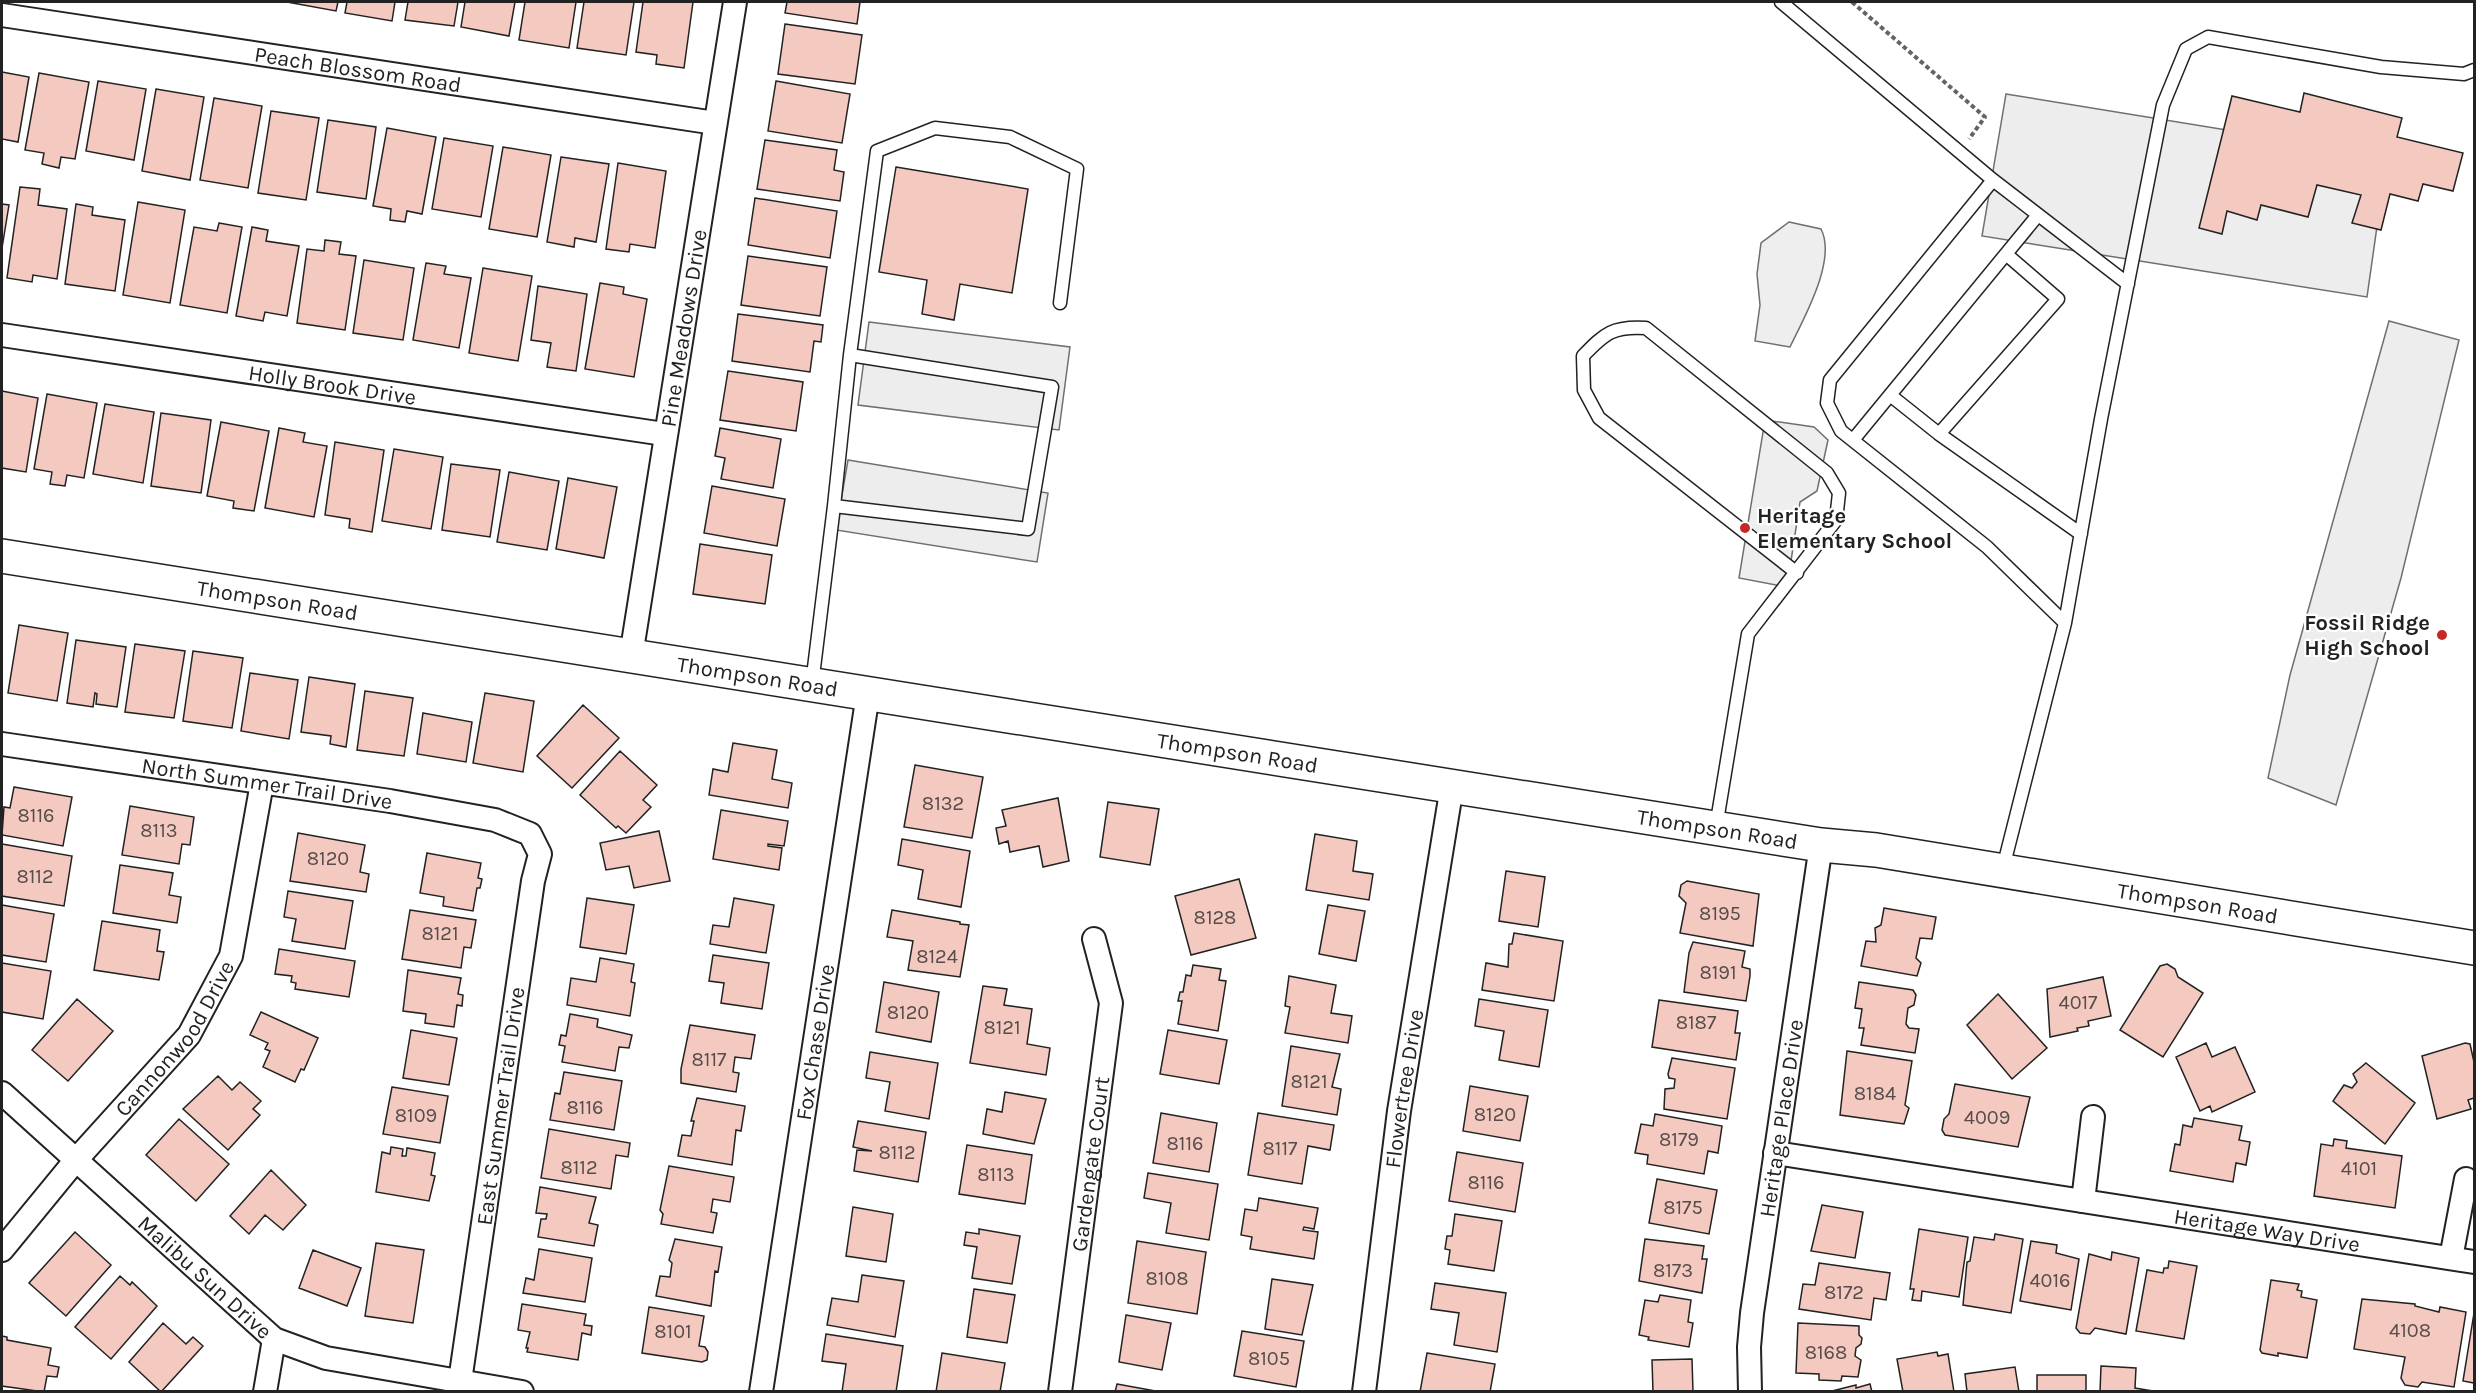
<svg xmlns="http://www.w3.org/2000/svg" width="2476" height="1393" viewBox="0 0 2476 1393" font-family="Karla,sans-serif">
<style>
.green{fill:#eee;stroke:#6f6f6f;stroke-width:1.5}
.parking{fill:#ededed;stroke:#6f6f6f;stroke-width:1.5}
.building{fill:#f3c9c0;stroke:#222;stroke-width:1.5}
.lines{fill:none;stroke-linecap:round;stroke-linejoin:round}
.lane-casing{stroke:#222;stroke-width:15}
.street-casing{stroke:#222;stroke-width:26}
.secondary-casing{stroke:#222;stroke-width:36}
.path{stroke:#646464;stroke-width:4;stroke-dasharray:4.5 3;stroke-linecap:butt}
.lane{stroke:#fff;stroke-width:12}
.street{stroke:#fff;stroke-width:22}
.secondary{stroke:#fff;stroke-width:33}
.poi-dot{fill:#c62828;stroke:#fff;stroke-width:2}
.labels{text-anchor:middle;stroke-width:4.5;stroke-linejoin:round;paint-order:stroke}
.number-label{font-size:20px;fill:#564c4a}
.street-label{font-size:22px;fill:#222;stroke:#fff}
.poi-label{font-size:22px;font-weight:bold;fill:#222;stroke:#fff;text-anchor:start}
</style>
<rect width="100%" height="100%" fill="#fff"/>
<path class="green" d="M1789 222 1821 229C1837 260 1804 318 1790 347L1755 341 1760 305 1757 274 1761 243Z
M1765 420 1814 427 1828 440 1817 491 1800 502 1787 587 1739 578Z"/>
<path class="parking" d="M2006 94 2387 156 2367 297 1982 236Z
M2389 321 2459 340 2401 578 2336 805 2268 778 2290 675Z
M869 322 1070 347 1059 430 858 405Z
M848 460 1048 493 1037 562 836 530Z"/>
<path class="building" d="M287 2H338L336 11Z
M347 2H395L392 21 345 13Z
M408 2H458L454 26 405 20Z
M465 2H515L509 36 461 27Z
M525 2H576L569 48 519 40Z
M584 2H634L626 55 577 48Z
M643 2H693L684 68 656 64 657 55 636 52Z
M787 2H860L857 24 785 13Z
M785 24 862 35 855 84 778 74Z
M2 72 29 77 18 142 2 139Z
M39 73 89 82 75 159 61 157 59 168 42 164 44 153 25 150Z
M98 81 146 89 134 160 86 151Z
M776 81 850 94 842 143 768 131Z
M156 89 204 97 190 180 142 171Z
M2304 93 2402 118 2397 137 2463 153 2453 191 2423 184 2418 201 2390 194 2381 230 2352 223 2361 195 2317 185 2308 217 2261 205 2257 220 2227 211 2222 234 2199 228 2232 96 2300 112Z
M214 98 262 106 248 188 200 180Z
M271 111 319 118 306 200 258 193Z
M328 120 376 127 366 199 317 192Z
M387 128 436 137 422 214 407 211 405 222 390 220 391 209 373 206Z
M444 138 493 146 481 217 432 209Z
M765 140 837 150 834 170 844 172 840 201 757 189Z
M503 147 551 155 537 237 489 229Z
M561 157 609 164 596 242 575 238 574 247 547 242Z
M618 163 666 171 655 248 630 244 629 252 606 249Z
M896 167 1028 189 1012 293 960 284 954 320 922 314 927 280 879 272Z
M20 187 40 189 38 205 67 209 57 279 33 275 32 282 7 278Z
M755 198 837 211 830 258 748 245Z
M138 202 185 210 170 303 123 295Z
M2 204 9 205 2 248Z
M76 204 93 207 92 215 125 220 115 291 65 284Z
M219 223 242 227 227 313 180 305 194 227 217 231Z
M252 227 268 230 266 241 299 246 287 316 265 312 263 321 236 316Z
M325 240 341 242 339 254 356 256 345 330 297 323 307 249 324 251Z
M748 256 827 267 820 316 741 305Z
M364 260 414 268 403 340 353 333Z
M426 263 446 266 444 274 471 278 459 348 413 340Z
M483 268 532 276 518 361 469 353Z
M600 283 624 287 623 294 647 299 634 377 585 369Z
M538 286 587 294 576 371 547 367 551 343 531 340Z
M738 314 823 325 821 342 814 341 810 372 732 361Z
M728 371 803 382 796 431 720 420Z
M2 391 38 398 26 472 2 468Z
M47 394 97 403 84 478 67 475 65 486 50 484 52 472 34 469Z
M105 404 154 412 143 483 93 474Z
M161 413 211 420 201 493 151 486Z
M221 422 269 431 254 511 233 508 234 501 207 496Z
M279 428 305 433 303 442 327 446 314 517 265 508Z
M720 428 781 439 773 488 721 479 725 458 715 456Z
M335 442 384 450 372 532 349 528 350 519 325 515Z
M394 449 443 457 431 529 382 521Z
M451 464 500 470 490 537 442 530Z
M509 472 559 481 547 550 497 542Z
M568 478 617 487 604 558 556 549Z
M712 486 785 499 777 546 704 533Z
M700 544 772 555 765 604 693 594Z
M19 625 68 633 57 701 8 693Z
M76 640 126 647 117 707 96 704 97 694 95 693 93 707 67 703Z
M135 644 185 651 174 718 125 712Z
M193 651 243 658 232 728 183 721Z
M250 673 298 680 289 739 241 731Z
M309 677 355 684 346 747 330 744 331 736 301 732Z
M365 691 413 698 404 756 357 750Z
M485 693 534 701 523 772 473 763Z
M583 705 619 738 572 788 537 756Z
M423 713 472 722 466 762 417 754Z
M733 743 777 750 772 779 792 783 788 808 709 795 713 769 728 772Z
M620 751 657 785 643 800 651 807 626 833 618 826 616 828 580 795Z
M915 765 983 777 972 838 904 827Z
M14 787 72 797 63 846 2 835 4 807 10 808Z
M1058 798 1069 861 1043 867 1039 846 1010 852 1008 841 999 844 996 828 1006 826 1002 810Z
M1108 802 1159 809 1150 865 1100 857Z
M130 806 194 817 190 845 182 844 179 864 122 855Z
M721 810 788 821 784 846 768 844V846L782 848 779 870 713 859Z
M659 831 670 881 634 888 629 866 606 870 600 843Z
M298 833 365 845 360 872 369 874 366 892 290 881Z
M1315 834 1357 841 1353 871 1373 874 1369 900 1306 890Z
M902 839 970 851 961 907 918 899 923 870 898 865Z
M2 844 72 856 64 906 2 896Z
M427 853 481 863 478 878 482 879 480 888H477L473 911 443 906 444 897 420 893Z
M120 865 173 873 169 895 181 897 177 923 113 913Z
M1506 871 1545 877 1538 927 1499 921Z
M1239 879 1256 938 1191 955 1175 896Z
M1687 881 1759 894 1753 946 1680 933 1686 903 1679 896 1681 885Z
M288 891 353 901 345 949 292 941 296 919 284 917Z
M587 898 634 905 626 954 580 947Z
M734 898 774 905 766 953 710 944 713 925 729 927Z
M2 905 54 914 46 962 2 955Z
M1328 905 1365 911 1356 961 1319 954Z
M1884 908 1936 917 1932 939 1920 938 1916 958 1921 963 1917 976 1861 966 1866 941 1876 942 1875 928 1881 925Z
M410 910 476 920 471 948 464 947 461 968 402 959Z
M892 910 960 922V924L969 925 960 977 908 970 913 941 887 937Z
M102 921 160 930 157 951 164 952 159 980 94 970Z
M1514 933 1563 941 1554 1001 1482 990 1486 963 1508 967 1509 944H1512Z
M1693 942 1745 951 1742 967 1750 969V976L1746 1001 1684 992 1689 953Z
M279 949 355 961 349 997 295 989 296 983 291 982 292 976 275 974Z
M713 955 769 963 762 1009 721 1003 724 983 709 981Z
M600 958 634 964 631 982 635 983 630 1016 567 1005 571 978 596 982Z
M2 963 51 971 43 1019 2 1012Z
M2167 964 2175 969 2178 977 2203 993 2163 1057 2120 1030 2160 966Z
M1193 965 1221 969 1219 980 1226 981 1218 1031 1178 1024 1182 1001H1178L1180 992H1183L1186 975 1191 976Z
M408 970 461 978 458 994 463 995 462 1006 457 1005 454 1027 425 1023 426 1014 403 1011Z
M1289 976 1336 985 1331 1013 1352 1016 1348 1043 1285 1033 1290 1007 1285 1006Z
M2103 977 2111 1016 2088 1021 2089 1026 2077 1028 2078 1031 2050 1037 2047 989Z
M884 982 939 992 931 1042 876 1032Z
M1859 982 1913 990 1916 995 1914 1005 1908 1008 1906 1024 1909 1028 1919 1029 1915 1053 1861 1045 1864 1028H1859L1862 1009 1855 1008Z
M983 986 1007 989 1004 1005 1032 1009 1027 1044 1050 1048 1046 1075 970 1063Z
M1998 994 2047 1048 2012 1079 1967 1025Z
M77 999 113 1031 68 1081 32 1050Z
M1479 999 1548 1010 1539 1067 1499 1060 1504 1031 1475 1026Z
M1659 1000 1738 1011 1735 1033H1740L1736 1060 1652 1047Z
M261 1012 318 1038 304 1070 301 1069 295 1082 263 1067 270 1051 265 1049 268 1043 250 1035Z
M570 1014 598 1019 597 1027 632 1035 629 1048 619 1047 615 1071 562 1062 565 1046 559 1045 561 1035 566 1036Z
M690 1025 755 1035 751 1059 735 1057 733 1072 739 1073 736 1092 681 1083V1069Z
M411 1030 457 1038 449 1085 403 1078Z
M1168 1030 1227 1040 1219 1084 1160 1074Z
M2206 1043 2212 1057 2235 1047 2255 1092 2212 1112 2210 1106 2200 1111 2176 1057Z
M2465 1043 2470 1044 2474 1062V1098L2468 1100 2471 1109 2437 1119 2422 1056Z
M1291 1046 1340 1054 1332 1087 1341 1089 1337 1115 1282 1106Z
M1847 1051 1912 1061 1905 1105 1909 1108 1904 1124 1840 1115Z
M870 1052 938 1063 929 1119 885 1111 890 1082 866 1078Z
M1672 1058 1735 1068 1727 1119 1664 1109 1665 1089 1674 1088 1675 1079 1669 1078 1668 1074Z
M2366 1063 2415 1103 2385 1144 2333 1101 2344 1085 2352 1088 2357 1082 2353 1074Z
M564 1072 622 1081 614 1130 550 1120 555 1093 560 1094Z
M218 1076 232 1090 240 1082 261 1101 253 1109 260 1115 228 1150 183 1109Z
M1955 1084 2030 1097 2018 1147 1945 1135 1942 1130 1944 1119 1949 1114Z
M1470 1086 1528 1096 1520 1141 1463 1131Z
M392 1087 448 1096 440 1143 383 1134Z
M1005 1092 1046 1099 1034 1144 983 1134 987 1109 1002 1112Z
M697 1098 745 1106 741 1131 736 1130 732 1165 678 1156 682 1135 691 1136 694 1121H691Z
M1161 1113 1217 1123 1209 1172 1153 1163Z
M1258 1113 1334 1125 1330 1150 1308 1146 1302 1184 1248 1175Z
M1655 1114 1722 1126 1718 1153 1708 1151 1704 1174 1647 1164 1648 1155 1635 1153 1641 1124 1653 1126Z
M2194 1118 2242 1126 2239 1140 2250 1142 2246 1165 2236 1163 2233 1182 2170 1171 2175 1144 2180 1145 2183 1125 2192 1127Z
M179 1119 229 1164 196 1201 146 1155Z
M858 1121 926 1132 918 1182 854 1171 857 1150 872 1151 853 1147Z
M549 1129 630 1143 628 1157 616 1155 611 1189 541 1178Z
M2334 1139 2347 1141 2346 1148 2402 1156 2395 1208 2314 1196 2321 1144 2333 1146Z
M967 1145 1032 1155 1025 1204 959 1194Z
M391 1147 403 1149 402 1156H406L407 1148 435 1153 431 1175 435 1176 429 1201 376 1192 382 1152 390 1154Z
M1457 1152 1523 1163 1515 1212 1449 1201Z
M669 1166 734 1177 730 1202 713 1199 711 1212 717 1213 713 1233 661 1224 663 1214 660 1210Z
M271 1170 306 1205 283 1230 265 1215 249 1234 230 1216Z
M1148 1173 1218 1184 1209 1240 1166 1233 1171 1203 1144 1198Z
M1657 1179 1717 1190 1709 1234 1649 1223Z
M540 1187 596 1197 589 1223 598 1225 594 1246 538 1237 541 1219H546L547 1214 536 1213Z
M1259 1198 1318 1208 1314 1229 1304 1227 1303 1230 1318 1232 1314 1259 1250 1249 1252 1237 1241 1235 1245 1209 1257 1211Z
M1822 1205 1863 1212 1855 1258 1811 1251Z
M853 1207 893 1214 886 1262 846 1256Z
M1455 1214 1502 1221 1494 1271 1448 1264 1450 1250 1445 1249 1447 1236H1452Z
M979 1229 1020 1236 1012 1284 972 1278 977 1247 964 1245 966 1232 979 1234Z
M1919 1229 1968 1237 1959 1297 1922 1291 1921 1301 1912 1300 1914 1289H1910Z
M75 1232 111 1265 66 1316 29 1283Z
M1995 1234 2023 1239 2011 1313 1963 1305 1967 1262 1970 1261 1974 1237 1994 1240Z
M675 1239 722 1247 718 1272 715 1271 711 1306 656 1296 660 1276 670 1277 672 1263 669 1260Z
M1645 1239 1704 1246 1702 1259H1707L1702 1293 1639 1281Z
M1137 1241 1206 1252 1197 1314 1128 1303Z
M2031 1241 2057 1245 2056 1253 2079 1259 2071 1310 2020 1301Z
M376 1243 424 1250 413 1323 365 1316Z
M539 1249 592 1258 585 1302 523 1293 526 1278 534 1280Z
M313 1250 361 1268 347 1306 299 1288Z
M2112 1252 2139 1258 2126 1334 2095 1328 2090 1334 2080 1333 2076 1328 2089 1254 2111 1260Z
M2169 1261 2197 1266 2184 1339 2136 1331 2147 1270 2163 1273 2164 1268H2168Z
M1819 1263 1890 1273 1886 1300 1874 1298 1871 1320 1799 1309 1803 1284 1815 1285Z
M862 1275 904 1281 895 1337 827 1325 832 1298 858 1302Z
M120 1276 130 1285 132 1282 157 1306 111 1359 75 1327Z
M1272 1279 1313 1285 1302 1335 1265 1329Z
M2271 1280 2299 1284 2297 1290 2302 1291 2301 1297 2317 1300 2307 1358 2278 1353V1356L2262 1353 2260 1350Z
M1435 1283 1506 1293 1497 1352 1454 1345 1459 1313 1431 1309Z
M974 1289 1015 1295 1007 1343 967 1337Z
M1660 1295 1691 1300 1688 1322 1693 1323 1689 1347 1648 1340 1649 1337 1639 1335 1645 1300 1658 1302Z
M2362 1299 2415 1304V1306L2439 1312 2440 1307 2466 1312 2454 1387 2422 1382 2418 1387 2405 1385 2401 1378 2405 1357 2354 1349Z
M522 1304 586 1314 584 1325 592 1326 591 1335 582 1333 578 1360 527 1352 528 1348H526L530 1332 518 1330Z
M649 1307 704 1316 699 1346 705 1347 708 1352 707 1360 702 1362 642 1353Z
M2474 1313V1383L2463 1381Z
M1126 1315 1171 1323 1162 1370 1119 1362Z
M163 1323 186 1344 193 1337 203 1346 161 1392 129 1362Z
M1798 1323 1859 1326V1335L1862 1338 1861 1344 1856 1348 1855 1356 1861 1360 1858 1377 1842 1376 1841 1381 1819 1380V1374L1796 1373Z
M1242 1331 1304 1341 1296 1387 1234 1376Z
M826 1334 903 1346 896 1392H842L846 1364 822 1361Z
M2 1336 7 1337V1340L51 1348 48 1365 59 1367 57 1377 47 1376 44 1392 2 1386Z
M1937 1352 1938 1356 1948 1354 1954 1392H1903L1897 1359Z
M942 1353 1005 1363 1000 1392H936Z
M1427 1353 1495 1364 1490 1392H1420Z
M1692 1359 1693 1392H1653L1652 1360Z
M2101 1366 2136 1368 2135 1388 2159 1392H2100Z
M2015 1367 2019 1392H1967L1965 1374Z
M2037 1375H2086V1392H2037Z
M1117 1384 1161 1392H1115Z
M1870 1384 1872 1392H1828L1856 1385V1388Z"/>
<g class="lines">
<g class="lane-casing">
<path id="lane" d="M1781 2 1993 180 2128 284
M1993 180 1830 380 1827 403 1841 431 1987 547 2065 623
M1890 395 1939 434 2081 534
M1939 434 2058 299 2006 254
M1853 440 2038 215
M834 506 850 355
M812 684 834 506 1028 529 1052 387 850 355 877 151 935 128 1010 137 1077 169 1060 303
M1716 827 1748 634 1836 520 1839 493 1827 473 1646 328C1613 326 1605 333 1583 356L1584 390 1599 418 1797 573
M2003 868 2065 623 2101 419 2163 105 2186 49 2208 37 2381 67 2464 74 2474 70"/>
</g>
<g class="street-casing">
<g id="street">
<path id="s1" d="M2 15 715 123"/>
<path id="s2" d="M2 335 664 434"/>
<path id="s3" d="M631 656 735 2"/>
<path id="s4" d="M2 744 390 801 495 820 530 834 540 854 533 881 460 1381"/>
<path id="s5" d="M2 1093 274 1339 326 1358 522 1392"/>
<path id="s6" d="M1775 1153 2474 1262"/>
<path d="M2083 1201 2093 1117"/>
<path id="s7" d="M2 1250 75 1161 189 1035 231 956 262 783"/>
<path d="M2451 1258 2466 1179"/>
<path d="M265 1392 274 1339"/>
<path id="s8" d="M761 1392 868 694"/>
<path id="s9" d="M1060 1392 1111 1003 1094 939"/>
<path id="s10" d="M1364 1392 1399 1111 1452 786"/>
<path id="s11" d="M1750 1392 1749 1347 1752 1313 1821 845"/>
</g>
</g>
<g class="secondary-casing">
<g id="secondary">
<path id="s12" d="M2 556 1821 845 1876 850 2474 948"/>
</g>
</g>
<path class="path" d="M1852 2 1985 117 1969 139"/>
<use href="#lane" class="lane"/>
<use href="#street" class="street"/>
<use href="#secondary" class="secondary"/>
</g>
<g class="poi-dot">
<circle cx="1745" cy="528" r="6"/>
<circle cx="2442" cy="635" r="6"/>
</g>
<g class="labels">
<g class="number-label">
<text x="943" y="810">8132</text>
<text x="36" y="822">8116</text>
<text x="159" y="837">8113</text>
<text x="328" y="865">8120</text>
<text x="35" y="883">8112</text>
<text x="1720" y="920">8195</text>
<text x="1215" y="924">8128</text>
<text x="440" y="940">8121</text>
<text x="937" y="963">8124</text>
<text x="1718" y="979">8191</text>
<text x="2078" y="1009">4017</text>
<text x="908" y="1019">8120</text>
<text x="1696" y="1029">8187</text>
<text x="1002" y="1034">8121</text>
<text x="709" y="1066">8117</text>
<text x="1309" y="1088">8121</text>
<text x="1875" y="1100">8184</text>
<text x="585" y="1114">8116</text>
<text x="1495" y="1121">8120</text>
<text x="416" y="1122">8109</text>
<text x="1987" y="1124">4009</text>
<text x="1679" y="1146">8179</text>
<text x="1185" y="1150">8116</text>
<text x="1280" y="1155">8117</text>
<text x="897" y="1159">8112</text>
<text x="579" y="1174">8112</text>
<text x="2359" y="1175">4101</text>
<text x="996" y="1181">8113</text>
<text x="1486" y="1189">8116</text>
<text x="1683" y="1214">8175</text>
<text x="1673" y="1277">8173</text>
<text x="1167" y="1285">8108</text>
<text x="2050" y="1287">4016</text>
<text x="1844" y="1299">8172</text>
<text x="2410" y="1337">4108</text>
<text x="673" y="1338">8101</text>
<text x="1826" y="1359">8168</text>
<text x="1269" y="1365">8105</text>
</g>
<g class="street-label">
<text dy="8" stroke="none"><textPath href="#s1" startOffset="360">Peach Blossom Road</textPath></text>
<text dy="8" stroke="none"><textPath href="#s3" startOffset="332">Pine Meadows Drive</textPath></text>
<text dy="8" stroke="none"><textPath href="#s2" startOffset="334">Holly Brook Drive</textPath></text>
<text dy="8" stroke="none"><textPath href="#s12" startOffset="279">Thompson Road</textPath></text>
<text dy="8" stroke="none"><textPath href="#s12" startOffset="765">Thompson Road</textPath></text>
<text dy="8" stroke="none"><textPath href="#s12" startOffset="1251">Thompson Road</textPath></text>
<text dy="8" stroke="none"><textPath href="#s4" startOffset="268">North Summer Trail Drive</textPath></text>
<text dy="8" stroke="none"><textPath href="#s12" startOffset="1737">Thompson Road</textPath></text>
<text dy="8" stroke="none"><textPath href="#s12" startOffset="2223">Thompson Road</textPath></text>
<text dy="8" stroke="none"><textPath href="#s7" startOffset="274">Cannonwood Drive</textPath></text>
<text dy="8" stroke="none"><textPath href="#s8" startOffset="354">Fox Chase Drive</textPath></text>
<text dy="8" stroke="none"><textPath href="#s10" startOffset="306">Flowertree Drive</textPath></text>
<text transform="translate(500 1106) rotate(-82)" y="8">East Summer Trail Drive</text>
<text dy="8" stroke="none"><textPath href="#s11" startOffset="276">Heritage Place Drive</textPath></text>
<text dy="8" stroke="none"><textPath href="#s9" startOffset="230">Gardengate Court</textPath></text>
<text dy="8" stroke="none"><textPath href="#s6" startOffset="498">Heritage Way Drive</textPath></text>
<text dy="8" stroke="none"><textPath href="#s5" startOffset="274">Malibu Sun Drive</textPath></text>
</g>
<g class="poi-label">
<text x="1757" y="523">Heritage<tspan x="1757" dy="25">Elementary School</tspan></text>
<text x="2430" y="630" text-anchor="end">Fossil Ridge<tspan x="2430" dy="25">High School</tspan></text>
</g>
</g>
<rect width="2476" height="1393" fill="none" stroke="#222222" stroke-width="6"/>
</svg>
